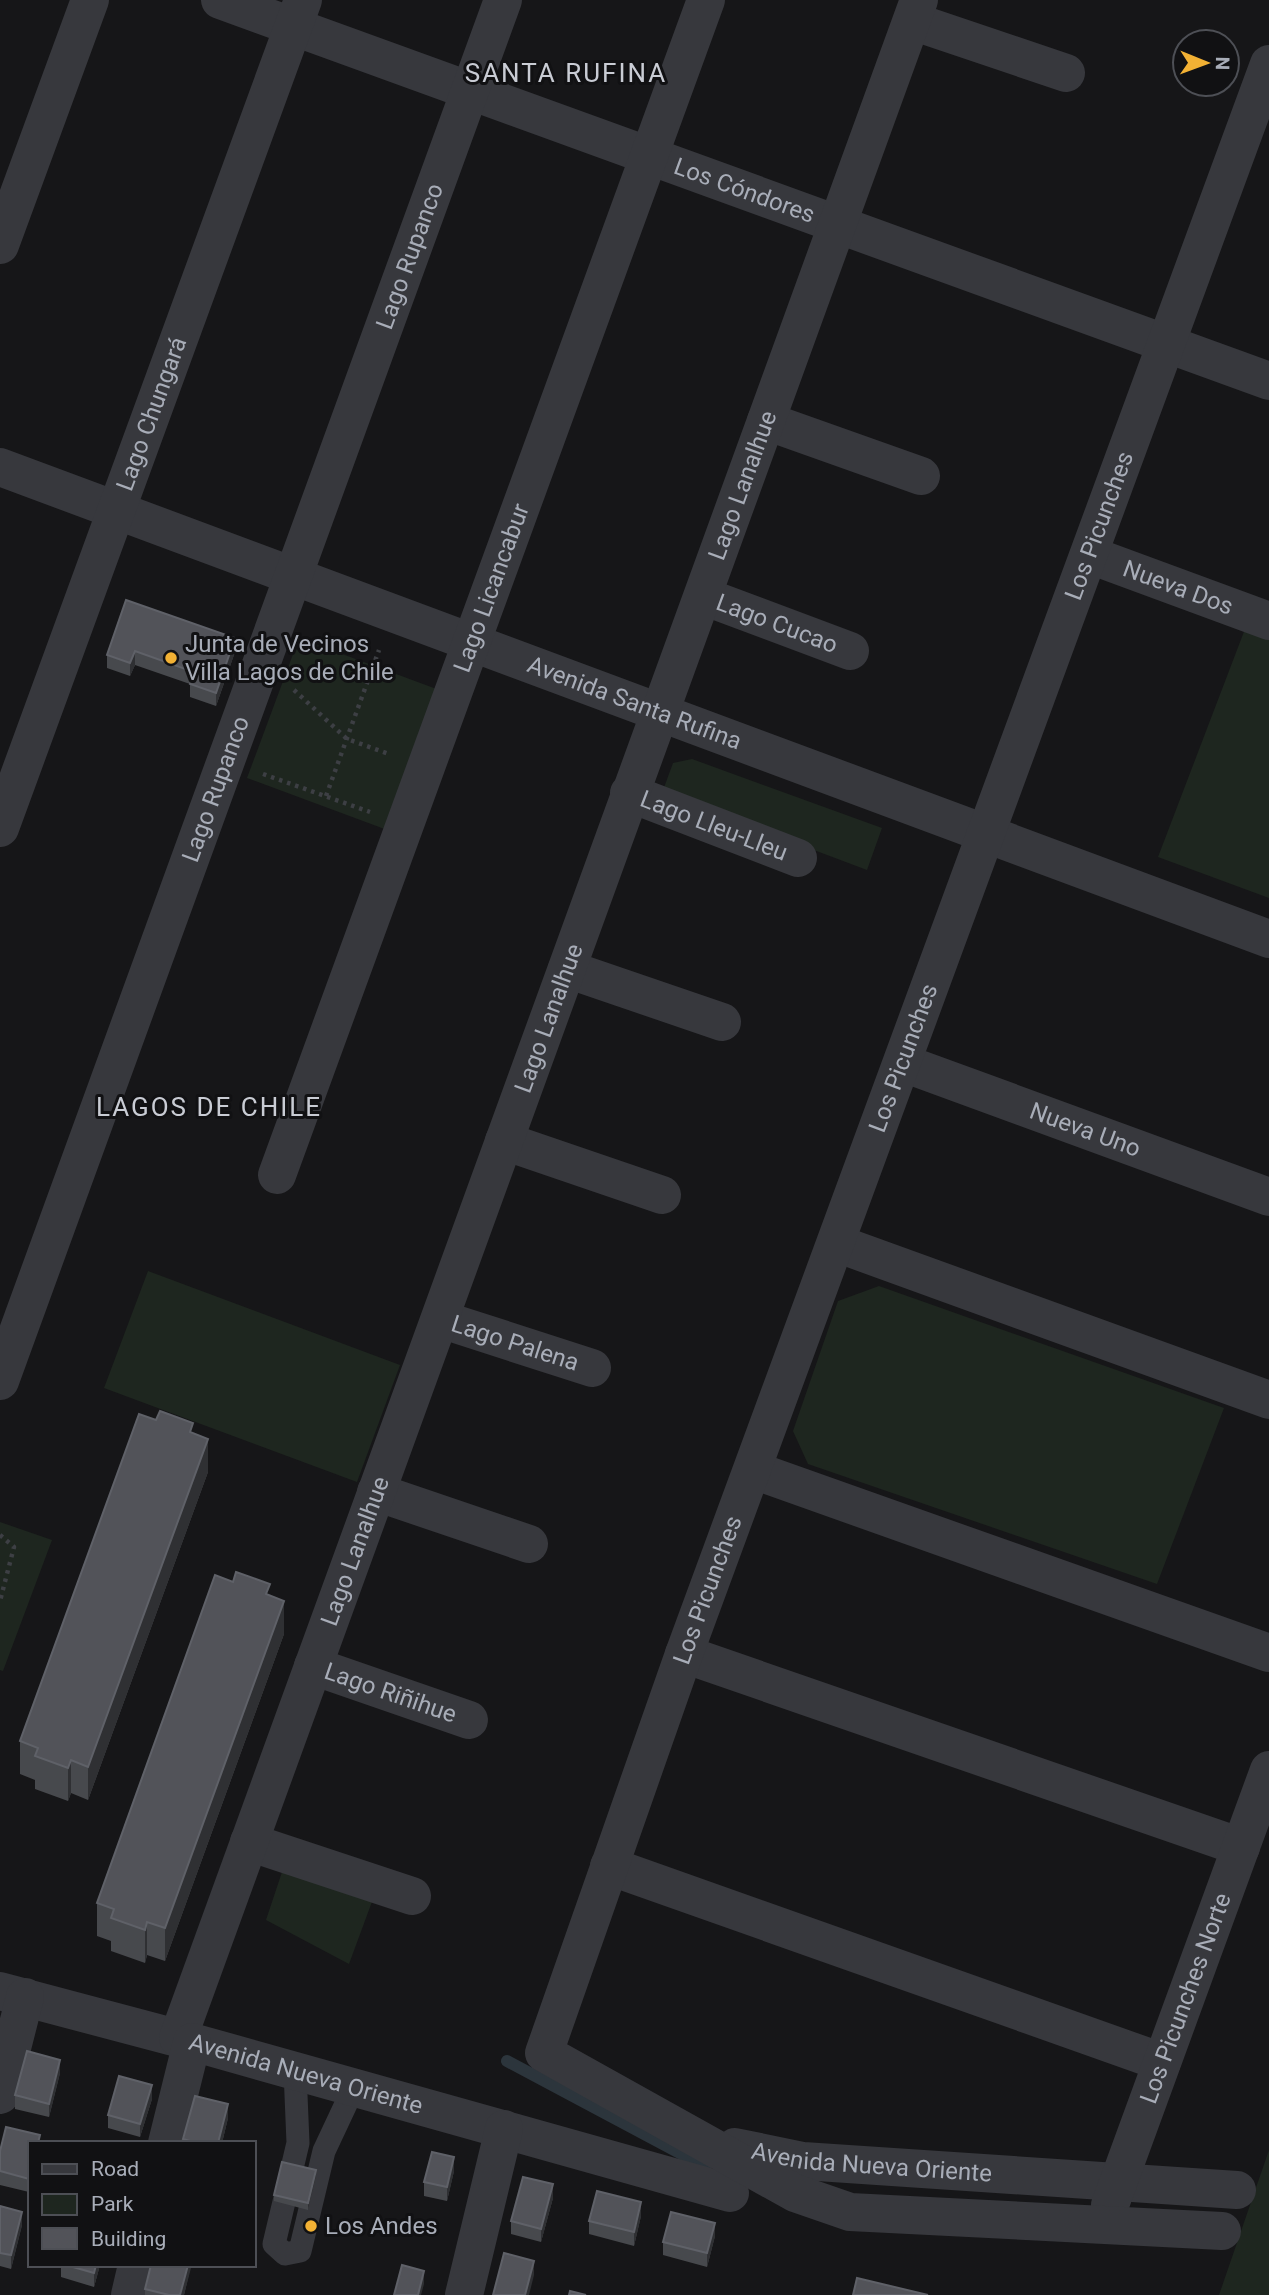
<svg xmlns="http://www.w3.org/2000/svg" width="1269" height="2295" viewBox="0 0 1269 2295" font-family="Roboto,sans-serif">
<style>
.green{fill:#1e261f}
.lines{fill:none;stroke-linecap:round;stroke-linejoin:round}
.stream{stroke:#2c353c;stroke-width:12}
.path{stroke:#3d3f44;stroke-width:4.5;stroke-dasharray:3.5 5;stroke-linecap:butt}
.lane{stroke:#37383d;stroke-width:23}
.street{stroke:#37383d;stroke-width:38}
.wall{fill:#47494d}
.shaded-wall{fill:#2f3033}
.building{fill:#525359;stroke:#5f6168;stroke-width:2}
.poi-dot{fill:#f2b134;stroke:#111113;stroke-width:2.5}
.labels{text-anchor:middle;stroke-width:6;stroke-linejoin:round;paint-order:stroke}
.street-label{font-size:24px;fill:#a8adb8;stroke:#111113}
.poi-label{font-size:24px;fill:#a8adb8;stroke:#111113;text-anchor:start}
.neighbourhood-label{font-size:26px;letter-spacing:2px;fill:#c9ccd4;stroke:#111113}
</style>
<rect width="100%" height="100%" fill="#161618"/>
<path class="green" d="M1245 629 1269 638V898L1158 857Z
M299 638 450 694 398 834 247 778Z
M692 759 882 828 867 870 662 793 673 763Z
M148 1271 400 1365 357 1482 104 1388Z
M879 1286 1224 1408 1157 1584 808 1464 793 1431 838 1301Z
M0 1522 52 1540 3 1671 0 1670Z
M284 1866 373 1899 349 1964 266 1920Z
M1269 2150V2295H1219Z"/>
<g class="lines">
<path class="stream" d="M507 2061 706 2167"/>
<path class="path" d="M294 690 347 739 389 754
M263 774 370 812
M326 796 379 650
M0 1535 14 1547 0 1601"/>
<path class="lane" d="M295 2071 298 2143 274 2244 285 2254 300 2251 324 2151 354 2087"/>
<g class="street">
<path id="s1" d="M220 0 1269 381"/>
<path d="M912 21 1066 73"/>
<path d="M0 245 90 0"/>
<path d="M766 421 921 476"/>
<path id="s2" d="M0 467 1269 939"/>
<path id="s3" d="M1090 555 1269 621"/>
<path id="s4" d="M703 596 850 651"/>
<path id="s5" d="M629 793 798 858"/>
<path id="s6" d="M0 828 303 0"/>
<path d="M567 969 722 1022"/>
<path id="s7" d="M903 1063 1269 1197"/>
<path d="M504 1141 662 1195"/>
<path id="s8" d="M277 1175 706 0"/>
<path d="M836 1243 1269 1400"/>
<path id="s9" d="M440 1319 592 1368"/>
<path id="s10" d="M0 1381 503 0"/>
<path d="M753 1470 1269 1653"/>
<path d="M376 1492 529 1544"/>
<path d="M684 1654 1241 1847"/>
<path id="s11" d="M313 1666 469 1720"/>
<path d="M249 1842 412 1896"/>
<path d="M609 1866 1162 2062"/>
<path id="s12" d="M0 1991 192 2042 730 2193"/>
<path id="s13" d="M178 2038 919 0"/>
<path d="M0 2095 25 1997"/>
<path d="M167 2143 192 2042"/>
<path id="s14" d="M735 2147 803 2161 1237 2190"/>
<path id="s15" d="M1110 2205 1269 1770"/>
<path id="s16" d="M1222 2231 850 2212 795 2193 544 2053 684 1654 1269 64"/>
<path d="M130 2295 137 2265"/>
<path d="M464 2295 504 2129"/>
</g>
</g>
<path class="wall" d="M126 600 235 652 216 706 190 697V684L135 665 130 676 107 668V655Z
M193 1433 208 1472 88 1800 71 1793 68 1801 35 1789V1780L20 1774V1741Z
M270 1595 284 1634 165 1961 147 1955 145 1963 111 1951V1941L97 1936V1903Z
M60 2073 49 2117 15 2109V2095Z
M152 2099 140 2137 108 2128V2115Z
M228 2118 222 2143H183V2139Z
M40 2143 29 2192 0 2185V2151Z
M454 2171 447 2201 424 2196V2182Z
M316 2177 308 2210 274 2201V2195Z
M553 2198 541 2242 511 2234V2221Z
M0 2206 22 2225 11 2269 0 2266Z
M641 2216 634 2246 589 2234V2221Z
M715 2236 707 2267 663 2255V2242Z
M61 2265H100L94 2287 61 2277Z
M191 2265 184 2295H145V2289Z"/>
<path class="shaded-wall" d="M235 638V652L216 706V693Z
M135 651V665L130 676V663Z
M208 1439V1472L88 1800V1767Z
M284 1601V1634L165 1961V1928Z
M71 1760V1793L68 1801V1768Z
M147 1922V1955L145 1963V1930Z
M60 2060V2073L49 2117V2104Z
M152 2085V2099L140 2137V2124Z
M228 2104V2118L222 2143H218Z
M454 2157V2171L447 2201V2187Z
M316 2170V2177L308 2210V2203Z
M553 2184V2198L541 2242V2229Z
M641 2202V2216L634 2246V2232Z
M22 2212V2225L11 2269V2255Z
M715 2223V2236L707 2267V2253Z
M534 2261V2275L529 2295H525Z
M96 2265H100L94 2287V2273Z
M188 2265H191V2268L184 2295H180Z
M424 2271V2284L421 2295H418Z"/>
<path class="building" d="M126 600 235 638 216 693 190 684 194 672 135 651 130 663 107 655Z
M160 1411 193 1423 190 1432 208 1439 88 1767 71 1760 68 1768 35 1756 38 1748 20 1741 139 1414 156 1420Z
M236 1572 270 1584 266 1594 284 1601 165 1928 147 1922 145 1930 111 1918 114 1909 97 1903 215 1575 233 1582Z
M27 2051 60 2060 49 2104 15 2095Z
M119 2076 152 2085 140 2124 108 2115Z
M195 2096 228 2104 218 2143H197L183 2139Z
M6 2127 40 2135 38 2143H30L29 2179 0 2171V2151Z
M432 2152 454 2157 447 2187 424 2182Z
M282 2162 316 2170 308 2203 274 2195Z
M523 2177 553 2184 541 2229 511 2221Z
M597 2191 641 2202 634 2232 589 2221Z
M0 2206 22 2212 11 2255 0 2253Z
M671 2212 715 2223 707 2253 663 2242Z
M504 2253 534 2261 525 2295H493Z
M66 2265H96L94 2273Z
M151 2265H188L180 2295H169L145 2289Z
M402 2265 424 2271 418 2295H394Z
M857 2278 928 2295H853Z
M570 2291 586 2295H569Z"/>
<g class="poi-dot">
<circle cx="171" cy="658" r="7"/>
<circle cx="311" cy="2226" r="7"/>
</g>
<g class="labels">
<g class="street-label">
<text dy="8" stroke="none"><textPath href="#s1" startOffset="558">Los Cóndores</textPath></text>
<text dy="8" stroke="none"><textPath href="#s10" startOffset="1197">Lago Rupanco</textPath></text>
<text dy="8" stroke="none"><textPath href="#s6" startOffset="441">Lago Chungará</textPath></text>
<text dy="8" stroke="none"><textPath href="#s13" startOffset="1652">Lago Lanalhue</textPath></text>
<text dy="8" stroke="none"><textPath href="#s16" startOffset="2343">Los Picunches</textPath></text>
<text dy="8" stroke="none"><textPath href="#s8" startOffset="625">Lago Licancabur</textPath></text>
<text dy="8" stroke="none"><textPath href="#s3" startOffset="94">Nueva Dos</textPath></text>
<text dy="8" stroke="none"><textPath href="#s4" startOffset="79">Lago Cucao</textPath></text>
<text dy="8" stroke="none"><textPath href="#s2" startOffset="677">Avenida Santa Rufina</textPath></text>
<text dy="8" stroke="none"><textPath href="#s10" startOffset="630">Lago Rupanco</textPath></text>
<text dy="8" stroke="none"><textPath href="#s5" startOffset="91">Lago Lleu-Lleu</textPath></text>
<text dy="8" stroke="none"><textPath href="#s13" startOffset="1085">Lago Lanalhue</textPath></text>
<text dy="8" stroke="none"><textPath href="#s16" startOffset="1776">Los Picunches</textPath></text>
<text dy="8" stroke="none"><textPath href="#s7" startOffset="194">Nueva Uno</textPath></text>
<text dy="8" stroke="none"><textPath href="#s9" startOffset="79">Lago Palena</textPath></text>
<text dy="8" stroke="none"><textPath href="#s13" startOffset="518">Lago Lanalhue</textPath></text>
<text dy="8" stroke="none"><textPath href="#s16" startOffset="1209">Los Picunches</textPath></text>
<text dy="8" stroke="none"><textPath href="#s11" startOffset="82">Lago Riñihue</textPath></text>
<text dy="8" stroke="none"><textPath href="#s15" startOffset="220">Los Picunches Norte</textPath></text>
<text dy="8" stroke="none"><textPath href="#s12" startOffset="317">Avenida Nueva Oriente</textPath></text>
<text dy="8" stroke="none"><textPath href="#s14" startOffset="138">Avenida Nueva Oriente</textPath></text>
</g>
<g class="poi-label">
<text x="185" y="652">Junta de Vecinos<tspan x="185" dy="28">Villa Lagos de Chile</tspan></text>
<text x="325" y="2234">Los Andes</text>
</g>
<g class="neighbourhood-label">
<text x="566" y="82">SANTA RUFINA</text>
<text x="209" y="1116">LAGOS DE CHILE</text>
</g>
</g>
<rect x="28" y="2141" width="228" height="126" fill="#111113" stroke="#4d4f55" stroke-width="2"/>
<rect x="42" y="2164" width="35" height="10" fill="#37383d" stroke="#4d4f55" stroke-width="2"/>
<text x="91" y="2176" font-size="21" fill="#a8adb8">Road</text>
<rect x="42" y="2194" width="35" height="21" fill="#1e261f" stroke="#4d4f55" stroke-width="2"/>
<text x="91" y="2211" font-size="21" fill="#a8adb8">Park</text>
<rect x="42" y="2228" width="35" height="21" fill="#525359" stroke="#4d4f55" stroke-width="2"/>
<text x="91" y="2246" font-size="21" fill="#a8adb8">Building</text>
<g transform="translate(1206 63) rotate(91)"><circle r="33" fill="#111113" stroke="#4d4f55" stroke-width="2"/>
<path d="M0-5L12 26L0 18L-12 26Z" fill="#f2b134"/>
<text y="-10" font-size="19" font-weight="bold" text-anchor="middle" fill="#a8adb8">N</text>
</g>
</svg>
